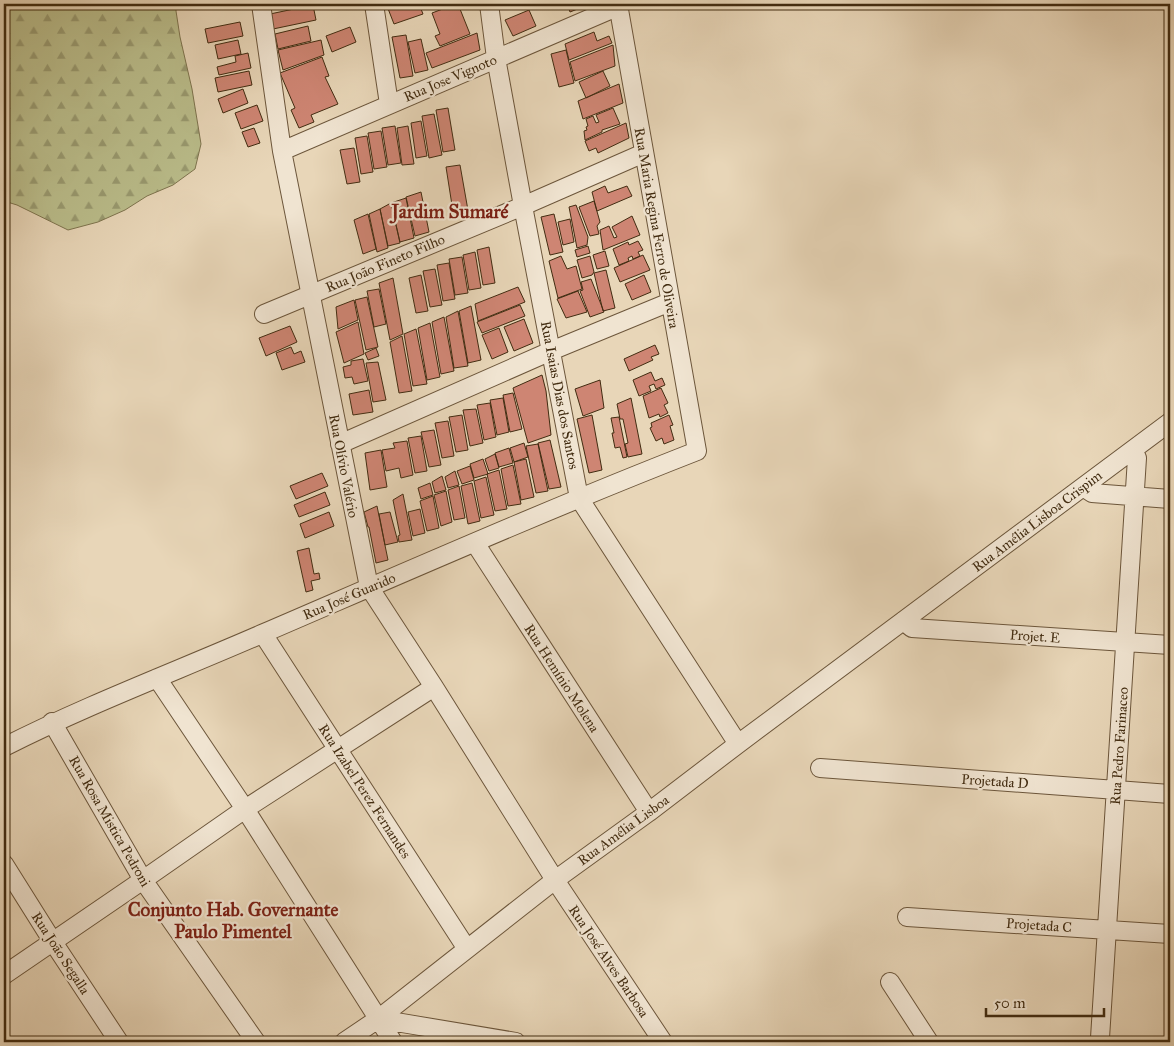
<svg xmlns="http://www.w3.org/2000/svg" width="1174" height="1046" viewBox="0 0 1174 1046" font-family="'IM FELL Great Primer',serif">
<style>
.forest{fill:url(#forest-firs);stroke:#7e744e}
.building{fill:#ce8573;stroke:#422c11}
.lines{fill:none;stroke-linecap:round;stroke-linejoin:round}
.minor-casing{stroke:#6c563b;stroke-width:20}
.minor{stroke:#f0e4d1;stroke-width:18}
.labels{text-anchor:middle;stroke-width:4.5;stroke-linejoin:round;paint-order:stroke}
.street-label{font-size:14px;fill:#422c11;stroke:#f0e4d1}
.district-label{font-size:19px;font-weight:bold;fill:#7a1f14;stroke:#f0e4d1}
</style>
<defs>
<pattern id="forest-firs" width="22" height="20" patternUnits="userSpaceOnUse" patternTransform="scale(1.25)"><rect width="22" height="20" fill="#babd8b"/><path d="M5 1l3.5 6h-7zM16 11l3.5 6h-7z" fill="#999a70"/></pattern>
</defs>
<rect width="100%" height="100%" fill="#e8d6b8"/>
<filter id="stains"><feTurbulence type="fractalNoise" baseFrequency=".004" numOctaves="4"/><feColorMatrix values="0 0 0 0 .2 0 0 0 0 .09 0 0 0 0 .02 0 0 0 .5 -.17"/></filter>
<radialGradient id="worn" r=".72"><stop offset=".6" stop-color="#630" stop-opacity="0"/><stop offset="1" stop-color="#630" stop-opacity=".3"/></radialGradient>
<path class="forest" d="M4 4H176V11L180 37 192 89 201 144 195 169 173 185 147 196 125 210 98 222 68 230 17 205 4 201Z"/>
<path class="building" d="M393 4H419L423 14 394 24 387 6Z
M456 4H458L470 34 440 46 435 36 440 34 432 13Z
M567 4H590L570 12Z
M313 5 316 20 273 29 270 14Z
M529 10 536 26 513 36 505 20Z
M240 22 243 36 208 43 205 29Z
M308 26 311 41 278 49 275 34Z
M350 27 356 42 332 52 326 36Z
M594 32 597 41 609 36 612 43 569 60 565 44Z
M477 33 480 50 432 68 426 53Z
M406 35 413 76 400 78 392 37Z
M421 39 428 70 415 73 408 42Z
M238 40 241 54 218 59 215 45Z
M321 40 324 55 283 70 278 50Z
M613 45 615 66 575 81 570 62Z
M566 50 574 83 559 87 551 54Z
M248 53 251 68 219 75 217 67 236 62 235 56Z
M322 57 329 76 325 77 338 104 311 115 314 122 299 128 291 110 295 108 280 73Z
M249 71 252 85 218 92 215 78Z
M603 71 610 86 586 98 579 82Z
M619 84 623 103 583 119 578 101Z
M243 89 248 103 223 113 218 99Z
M257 105 263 121 241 129 235 113Z
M448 108 455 150 443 152 436 110Z
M613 108 620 124 602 130V132L585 140 584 131 587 130 586 127 588 126 586 119 593 116 596 123 599 122 596 115Z
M434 114 442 155 429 158 422 116Z
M421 121 427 156 416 158 411 123Z
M626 123 629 138 598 153 596 148 589 151 585 141Z
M395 126 401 163 388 165 382 128Z
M408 126 414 164 402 165 397 128Z
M254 128 260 143 248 147 242 132Z
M381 131 387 167 374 169 368 133Z
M367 136 373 172 361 174 355 138Z
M354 148 360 182 347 184 340 150Z
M460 165 469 216 454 218 446 167Z
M605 186 608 193 627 186 632 196 597 211 592 192Z
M421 192 429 232 415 236 406 197Z
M406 198 414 238 400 242 391 203Z
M594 201 600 222 597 226 599 234 590 236 579 207Z
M391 203 400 243 388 246 380 209Z
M576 205 588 237 587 245 577 248 569 207Z
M380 209 388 248 377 252 369 214Z
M368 214 376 249 363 254 354 220Z
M554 214 563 252 550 255 541 217Z
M632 216 640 235 603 250 600 230 609 226 614 238 617 237 612 227Z
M570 219 574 242 563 245 558 222Z
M638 241 643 250 638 252 640 256 633 259 632 256 628 258 629 261 619 265 613 249 628 242 629 245Z
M588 246 590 253 577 257 575 250Z
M489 247 495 283 483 285 477 250Z
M605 251 609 266 597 269 593 255Z
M475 252 481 288 469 290 463 255Z
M643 255 650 270 620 282 614 268Z
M561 256 567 269 576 266 582 289 558 298 549 261Z
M590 256 594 272 592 275 582 278 577 260Z
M462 257 468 293 455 295 449 259Z
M449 263 455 299 443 301 437 265Z
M435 269 442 305 430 307 423 271Z
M606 270 615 308 603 311 594 273Z
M421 275 428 311 416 313 409 278Z
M644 275 651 292 632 300 625 284Z
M393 278 403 334 390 340 379 283Z
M591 279 604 312 590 317 580 291 583 290 581 282Z
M518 287 525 302 478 321 475 304Z
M379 289 386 324 374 327 367 291Z
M578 291 587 312 566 318 557 299Z
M367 297 378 347 366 350 355 300Z
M354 300 358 320 338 329 336 307Z
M520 305 525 316 482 333 477 322Z
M471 306 481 360 468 363 459 311Z
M458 311 468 366 454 368 446 317Z
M444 317 454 371 441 374 432 322Z
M524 319 533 343 514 351 504 327Z
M358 322 364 354 344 363 336 332Z
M430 323 440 377 427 380 418 328Z
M290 326 297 342 266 356 259 338Z
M499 328 508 352 492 359 482 335Z
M416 329 427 384 413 386 404 334Z
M402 336 412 391 399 393 390 342Z
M655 345 659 354 651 357 653 360 629 371 624 359Z
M291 347 294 354 301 351 305 362 282 370 276 353Z
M376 348 379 356 368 360 365 353Z
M363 359 368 381 354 384 352 377 345 378 343 367 351 365V361Z
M378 362 386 400 373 402 366 363Z
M651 372 655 381 662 378 665 385 656 389 654 384 649 386 651 391 639 396 633 380Z
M542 375 546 391 551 435 528 443 513 388Z
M600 380 604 408 583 416 575 389Z
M661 388 668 403 664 405 668 413 660 417 659 414 649 418 643 396Z
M369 390 373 412 353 415 349 394Z
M513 393 522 429 510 432 503 395Z
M503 398 509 432 497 435 490 400Z
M631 398 642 454 628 457 625 444 628 443 623 419H620L617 404Z
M490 403 496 437 484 440 477 405Z
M476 409 483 443 470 446 463 410Z
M462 415 468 450 456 452 449 417Z
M592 415 602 470 589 473 577 419Z
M669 415 673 425 670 426 674 440 664 444 662 438 656 441 650 428 652 427 651 423Z
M619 417 627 457 623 458 620 447 615 448 612 433H614L611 418Z
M448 421 454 456 442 458 435 423Z
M434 430 441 465 429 467 421 432Z
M421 436 427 471 415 473 408 438Z
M550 440 561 487 549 489 538 443Z
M407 441 413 475 401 478 399 468 386 471 382 450 395 448 393 443Z
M524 443 528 457 514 462 510 448Z
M538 444 548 491 536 493 526 446Z
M509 448 513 463 499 467 495 453Z
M381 450 387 487 370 490 365 453Z
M495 454 499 468 489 471 485 459Z
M483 459 488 474 474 478 470 464Z
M526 459 534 497 521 500 514 462Z
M513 465 521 504 508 506 501 469Z
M470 466 474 480 462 484 457 471Z
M499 470 507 509 495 511 487 474Z
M455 471 459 485 448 488 445 477Z
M322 473 328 486 296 499 290 486Z
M442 476 446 490 435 493 432 482Z
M486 477 494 515 481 518 474 481Z
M430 483 433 495 421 499 418 488Z
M472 483 480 521 468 524 461 486Z
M459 486 465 518 454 520 448 490Z
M446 491 452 522 441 526 434 495Z
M325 492 330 505 299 517 294 505Z
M403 494 412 540 399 542 398 536 400 535 393 500Z
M433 496 439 528 427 531 420 501Z
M377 506 388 560 376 563 369 527H368L364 512Z
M420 509 425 533 413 536 408 512Z
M329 512 334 526 305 538 300 524Z
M390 512 398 542 385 545 379 514Z
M309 548 314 574 319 573 320 579 311 581 313 590 306 592 297 551Z"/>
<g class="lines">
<g class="minor-casing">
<path id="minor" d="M261 4 282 151 369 587 434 687 555 880 663 1042
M374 4 389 104
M489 4 496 58 523 206 579 498 738 744
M282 151 619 6
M264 314 523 206 644 153
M340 444 551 351 670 302
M1083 487 1092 493 1170 499
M475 543 649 812
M903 621 912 628 1170 645
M263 634 467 949
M157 678 245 809 393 1042
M52 722 143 880 256 1042
M4 747C89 704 177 671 264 633 408 571 551 508 697 451L618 4
M820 768 1170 794
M4 864 53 942 119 1042
M907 917 1170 934
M4 975 143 880 245 809 434 687
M890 982 929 1042
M378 1019 516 1042
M344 1042 378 1019 555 880 649 812 738 744 1170 422
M1101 1042 1100 1038 1137 458 1133 450"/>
</g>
<use href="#minor" class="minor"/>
</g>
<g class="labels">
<g class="street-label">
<text transform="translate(450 78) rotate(-23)" y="5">Rua Jose Vignoto</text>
<text transform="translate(657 228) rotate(80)" y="5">Rua Maria Regina Ferro de Oliveira</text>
<text transform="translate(385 263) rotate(-23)" y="5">Rua João Fineto Filho</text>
<text transform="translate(560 395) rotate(79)" y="5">Rua Isaias Dias dos Santos</text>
<text transform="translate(344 466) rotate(79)" y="5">Rua Olívio Valério</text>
<text transform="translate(1037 521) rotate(-37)" y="5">Rua Amélia Lisboa Crispim</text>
<text transform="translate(349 596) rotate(-23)" y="5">Rua José Guarido</text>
<text transform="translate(1035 636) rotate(4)" y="5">Projet. E</text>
<text transform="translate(562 678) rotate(57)" y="5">Rua Hemínio Molena</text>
<text transform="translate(1119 746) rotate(-86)" y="5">Rua Pedro Farinaceo</text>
<text transform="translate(995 781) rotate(4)" y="5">Projetada D</text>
<text transform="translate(365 791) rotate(57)" y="5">Rua Izabel Perez Fernandes</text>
<text transform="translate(110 821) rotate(60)" y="5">Rua Rosa Mistica Pedroni</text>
<text transform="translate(623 830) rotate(-36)" y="5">Rua Amélia Lisboa</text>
<text transform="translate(1039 925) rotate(4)" y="5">Projetada C</text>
<text transform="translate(61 953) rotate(57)" y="5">Rua João Segalla</text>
<text transform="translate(609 961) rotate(56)" y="5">Rua José Alves Barbosa</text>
</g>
<g class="district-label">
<text x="450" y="218">Jardim Sumaré</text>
<text x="233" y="916">Conjunto Hab. Governante<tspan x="233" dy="22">Paulo Pimentel</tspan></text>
</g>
</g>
<rect width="1174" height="1046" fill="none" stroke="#e8d6b8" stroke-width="20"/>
<rect x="5" y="5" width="1164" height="1036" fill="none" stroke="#422c11" stroke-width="2.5"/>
<rect x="10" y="10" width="1154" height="1026" fill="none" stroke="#422c11"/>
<path d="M986 1008v8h118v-8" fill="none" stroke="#422c11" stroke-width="2.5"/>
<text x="994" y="1008" font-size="15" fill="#422c11" stroke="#f0e4d1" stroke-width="4" paint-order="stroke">50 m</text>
<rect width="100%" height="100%" filter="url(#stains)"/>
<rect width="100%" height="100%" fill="url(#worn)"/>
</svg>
